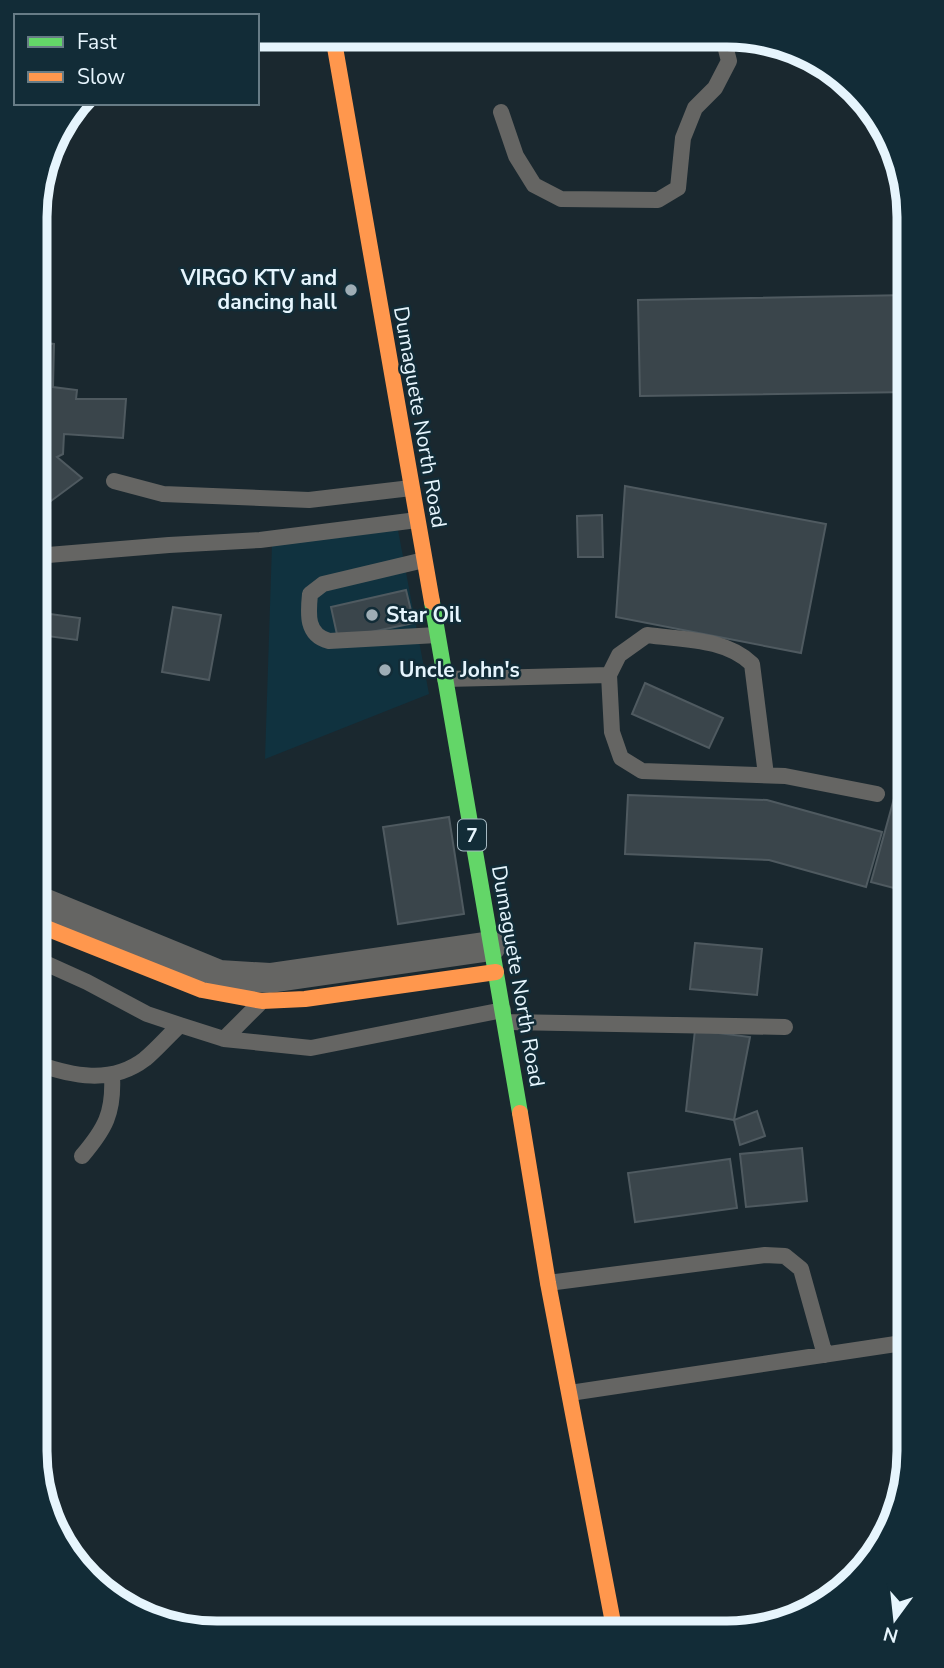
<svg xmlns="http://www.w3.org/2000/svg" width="944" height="1668" viewBox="0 0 944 1668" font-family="'Nunito Sans',sans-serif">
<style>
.built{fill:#10323f}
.building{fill:#3a454b;stroke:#4f5a60;stroke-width:2}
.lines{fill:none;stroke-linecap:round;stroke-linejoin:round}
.lane{stroke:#656563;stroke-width:16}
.street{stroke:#656563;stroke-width:30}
.fast{stroke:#63d668;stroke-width:16}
.slow{stroke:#ff974d;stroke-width:16}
.poi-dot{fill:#9fadb5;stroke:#122c37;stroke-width:2.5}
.labels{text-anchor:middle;stroke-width:5;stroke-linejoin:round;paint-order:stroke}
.shield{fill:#122c37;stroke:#a6b9c2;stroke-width:2}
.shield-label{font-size:19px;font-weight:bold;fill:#e6f5fd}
.poi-label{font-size:21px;font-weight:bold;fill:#e6f5fd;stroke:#122c37;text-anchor:start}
.street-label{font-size:21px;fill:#e6f5fd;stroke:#122c37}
.rim{fill:none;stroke:#e6f5fd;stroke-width:9}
</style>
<rect width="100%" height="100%" fill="#1a282f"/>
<path class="built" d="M398 530 429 694 265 759 272 545Z"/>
<path class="building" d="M909 295V392L640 396 638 300Z
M36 342 54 344 53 387 77 390 76 399H126L123 438 64 434 63 454 57 457 82 478 51 501 36 483Z
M625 486 826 524 801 653 616 617Z
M602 515 603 557H578L577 516Z
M406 590 414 623 338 639 331 607Z
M173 607 221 615 209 680 162 672Z
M50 614 80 618 77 640 47 636Z
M645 683 723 718 709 748 632 714Z
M909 744V892L871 882Z
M628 795 767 800 882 832 866 887 769 860 625 854Z
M449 817 464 914 398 924 383 827Z
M695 943 762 949 757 995 690 989Z
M695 1030 750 1037 734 1120 686 1111Z
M757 1111 765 1136 740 1145 734 1120Z
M802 1148 807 1201 746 1207 740 1154Z
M730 1159 737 1208 635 1222 628 1173Z"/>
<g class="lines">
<path class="lane" d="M501 112 516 156 534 185 561 199 658 200 678 188 683 138 695 108 715 88 729 61 723 38
M114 481 163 494 309 500 411 488
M36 556 169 545 260 540 417 520
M424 560 323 584 310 594C308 614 306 635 329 641L437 635
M609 675 619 655 647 635C683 640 725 638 752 664L766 775
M445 679 609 675 612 732 621 758 642 771 785 776 877 794
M36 959 87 982 147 1014 180 1025 224 1039 311 1048 503 1010
M505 1022 785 1027
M224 1039 259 1004
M35 1063C72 1076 111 1085 145 1059 157 1049 168 1036 180 1025
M82 1156C105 1129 114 1113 112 1076
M548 1283 765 1255 785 1256 801 1269 825 1355
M570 1393 909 1342"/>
<path class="street" d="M36 900 219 975 270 978 491 946"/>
<path class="fast" d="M432 602 520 1113"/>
<path class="slow" d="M333 36 432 602
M36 924 202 990 262 1001 305 999 496 972
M520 1113 548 1283 615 1633"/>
</g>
<g class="poi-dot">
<circle cx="351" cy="290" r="7"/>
<circle cx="372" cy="615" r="7"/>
<circle cx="385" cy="670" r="7"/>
</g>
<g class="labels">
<rect class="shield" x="458" y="819.5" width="28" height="31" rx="5"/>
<g class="shield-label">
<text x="472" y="842">7</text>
</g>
<g class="poi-label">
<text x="337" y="285" text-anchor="end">VIRGO KTV and<tspan x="337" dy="24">dancing hall</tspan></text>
<text x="386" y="622">Star Oil</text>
<text x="399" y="677">Uncle John's</text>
</g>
<g class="street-label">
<text transform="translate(420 417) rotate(80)" y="7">Dumaguete North Road</text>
<text transform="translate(518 976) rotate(80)" y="7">Dumaguete North Road</text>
</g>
</g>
<path d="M0 0H944V1668H0ZM217 47H727A170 170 0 0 1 897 217V1451A170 170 0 0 1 727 1621H217A170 170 0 0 1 47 1451V217A170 170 0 0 1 217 47Z" fill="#122c37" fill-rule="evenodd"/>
<path class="rim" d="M217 47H727A170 170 0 0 1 897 217V1451A170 170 0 0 1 727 1621H217A170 170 0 0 1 47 1451V217A170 170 0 0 1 217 47Z"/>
<rect x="14" y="14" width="245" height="91" fill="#122c37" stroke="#677c86" stroke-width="2"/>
<rect x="28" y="37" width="35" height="10" fill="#63d668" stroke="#677c86" stroke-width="2"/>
<text x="77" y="49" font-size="21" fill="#e6f5fd">Fast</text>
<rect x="28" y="72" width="35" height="10" fill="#ff974d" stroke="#677c86" stroke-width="2"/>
<text x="77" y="84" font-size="21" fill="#e6f5fd">Slow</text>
<g transform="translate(895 1619) rotate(195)" stroke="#122c37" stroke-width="5" paint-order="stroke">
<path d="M0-5L12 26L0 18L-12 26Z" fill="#e6f5fd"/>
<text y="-10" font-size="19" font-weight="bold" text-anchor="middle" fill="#e6f5fd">N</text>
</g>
</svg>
